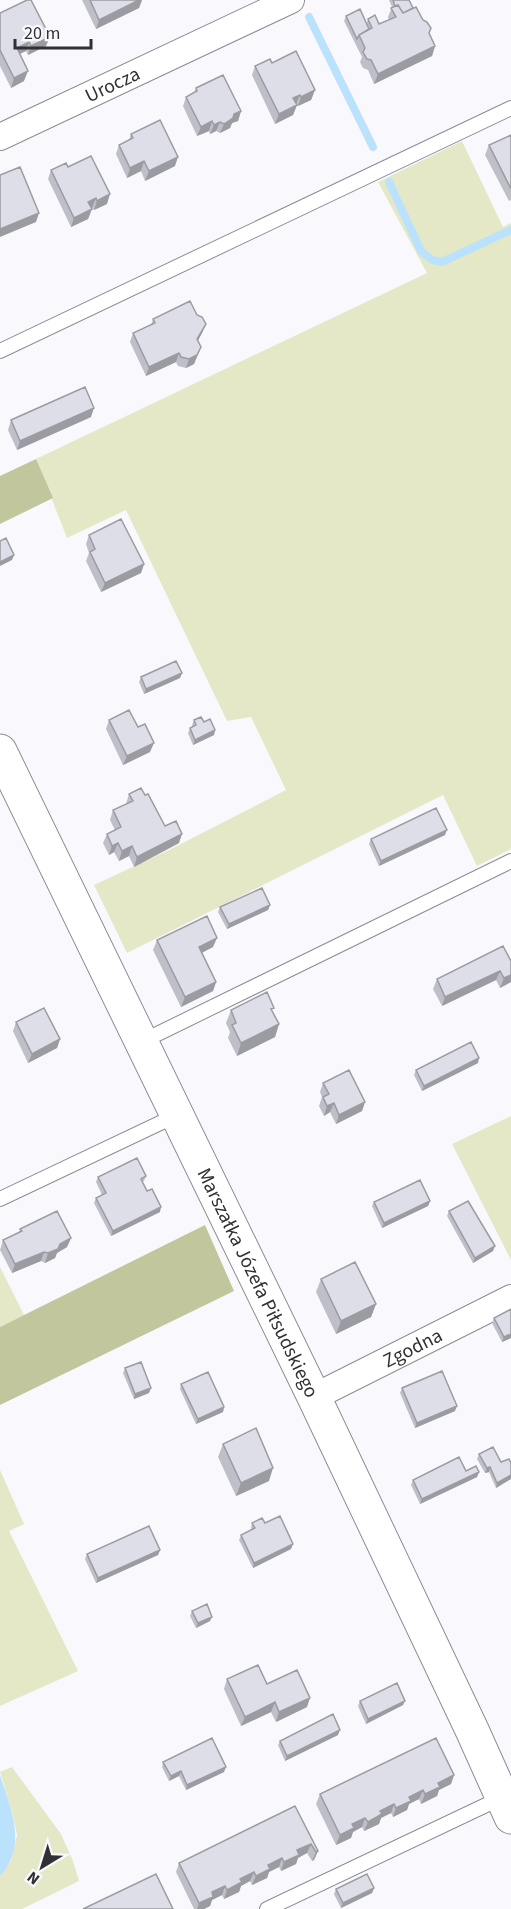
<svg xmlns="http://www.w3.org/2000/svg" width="511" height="1909" viewBox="0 0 511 1909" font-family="'Source Sans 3',sans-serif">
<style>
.green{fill:#e4e8c7}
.forest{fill:#c2c69d}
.water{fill:#bbe2fd}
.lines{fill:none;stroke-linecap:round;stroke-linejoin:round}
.stream{stroke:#bbe2fd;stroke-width:8}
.service-casing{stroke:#8b8d96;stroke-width:16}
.minor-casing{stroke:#8b8d96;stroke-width:28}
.tertiary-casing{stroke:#8b8d96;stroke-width:35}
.service{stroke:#fff;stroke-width:14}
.minor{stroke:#fff;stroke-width:26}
.tertiary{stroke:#fff;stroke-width:33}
.wall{fill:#bebfc8}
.shaded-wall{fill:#9b9ba2}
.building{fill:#dddee8;stroke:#9b9ba2;stroke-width:1.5}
.labels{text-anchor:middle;stroke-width:4.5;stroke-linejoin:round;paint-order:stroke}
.street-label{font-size:20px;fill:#313135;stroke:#f9f9fd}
</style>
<rect width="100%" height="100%" fill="#f9f9fd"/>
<path class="green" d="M462 141 503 227 511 223V849L477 866 443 795 127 953 94 885 169 850 286 790 251 717 227 721 126 510 67 538 36 459 427 273 378 182Z
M511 1116V1260L452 1144Z
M0 1267 24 1315 0 1327Z
M0 1470 24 1524 9 1531 78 1671 0 1706Z
M12 1767 61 1834 73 1861 79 1881 22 1909H0V1876L11 1861 17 1835 12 1811 0 1772Z"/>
<path class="forest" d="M36 459 53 498 0 524V476Z
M205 1225 234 1291 0 1405V1327Z"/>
<path class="water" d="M0 1775C11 1808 28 1846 0 1876Z"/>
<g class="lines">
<path class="stream" d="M309 17 373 147
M389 182 421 251 432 260 442 262 511 230"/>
<g class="service-casing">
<path id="service" d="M0 351 511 108
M141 1042 511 861
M0 1199 177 1115
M267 1909 503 1797"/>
</g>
<g class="minor-casing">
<g id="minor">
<path id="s1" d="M0 137 291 0"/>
<path id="s2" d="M314 1397 511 1298"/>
</g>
</g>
<g class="tertiary-casing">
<g id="tertiary">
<path id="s3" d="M0 751 314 1397 472 1730 511 1817"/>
</g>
</g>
<use href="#service" class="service"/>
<use href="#minor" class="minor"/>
<use href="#tertiary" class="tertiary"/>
</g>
<path class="wall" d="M82 0H142L139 8 96 29Z
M389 0H409L413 8 429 33 435 46 432 56 374 84 368 70 363 68 360 62 362 57 344 21 346 16 367 23 368 19 379 24 389 20 388 17 392 7Z
M0 13 46 46 28 55 26 51 20 54 24 81 11 88 0 66Z
M272 63 315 90 311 100 298 106 296 104 297 105 293 115 275 124 252 75 255 66Z
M196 88 241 111 238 121 232 123 230 128 220 133 216 131 210 134 209 131 197 136 183 106 186 97 194 92Z
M131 134 175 166 145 181 141 171 127 178 116 154 119 145 129 140Z
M511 135V200L509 201 485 155 489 145Z
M68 167 107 204 94 210 92 208H91L92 209 88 219 71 227 48 179 51 170Z
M197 315 206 324 202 333 198 340 201 347 194 364 186 368 178 366 176 362 146 376 130 342 133 333 151 325 153 319Z
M91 417 17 450 8 430 11 420Z
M89 535 144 564 141 573 101 592 86 561 89 553 86 544Z
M182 673 180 678 144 694 139 682 141 677Z
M109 720 138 727 150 752 123 765 106 729Z
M194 720 204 722 215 730 214 735 193 745 188 733 190 728 193 727 192 725Z
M129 794 165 826 179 843 134 867 129 856 119 861 114 852 109 855 103 843 107 834 115 830 110 820 113 810 126 804Z
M445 835 379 866 369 844 371 839Z
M270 905 268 910 227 929 218 912 220 907Z
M157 940 213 947 202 953 216 982 213 991 181 1007 153 950Z
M511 961V982L500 988 496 980 442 1006 433 989 437 979Z
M231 1010 279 1024 275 1037 237 1056 228 1038 230 1032 226 1023Z
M16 1022 60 1039 57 1048 28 1063 13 1031Z
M478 1063 422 1091 414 1075 416 1070Z
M323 1083 365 1102 362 1111 336 1124 330 1112 324 1116 319 1106 322 1097 320 1092Z
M146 1176 144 1181 142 1182 160 1212 111 1236 94 1203 96 1198 102 1195 96 1182 98 1177Z
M430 1201 428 1206 382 1228 372 1206 374 1202Z
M449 1211 493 1251 473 1263 447 1216Z
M20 1229 71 1238 67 1247 57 1253 55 1258 45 1263 41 1261 12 1273 0 1250 3 1240 19 1232Z
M321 1279 376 1304 371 1317 336 1334 316 1292Z
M511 1309V1338L502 1342 492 1323 494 1318Z
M125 1368 149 1393 134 1399 123 1373Z
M181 1384 224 1407 223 1412 196 1424 180 1389Z
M402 1388 455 1411 415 1428 400 1393Z
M223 1444 269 1481 236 1496 218 1457Z
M479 1454 501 1462 511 1463V1479L496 1488 489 1472 485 1473 477 1459Z
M466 1471 479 1472 477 1477 420 1504 411 1485 413 1480Z
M252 1523H265L291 1549 253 1568 239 1540 241 1535 251 1530V1528Z
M160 1550 158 1555 96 1583 85 1559 87 1554Z
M192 1611 210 1621 196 1628 190 1616Z
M227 1679 267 1684 307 1707 276 1722 271 1712 241 1726 224 1689Z
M360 1701 403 1705 366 1724 358 1706Z
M338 1735 285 1761 278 1745 280 1741Z
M163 1762 224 1772 186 1790 179 1776 169 1781 162 1767Z
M454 1775 451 1784 439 1790 437 1796 421 1804 419 1799 409 1804 407 1810 393 1817 391 1813 381 1818 379 1824 364 1831 362 1827 353 1832 351 1838 336 1845 316 1804 320 1794Z
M295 1806 318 1851 314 1860 312 1861 307 1853 298 1858 296 1864 281 1871 279 1867 269 1872 267 1878 252 1885 250 1881 241 1886 239 1892 224 1899 222 1895 212 1900 210 1906 204 1909H194L176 1872 179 1863Z
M374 1888 372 1893 341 1908 334 1894 336 1889Z"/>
<path class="shaded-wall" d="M139 0H142L139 8 96 29 99 20Z
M50 37 46 46 28 55 31 46Z
M29 42 26 51 13 57 17 48Z
M435 46 432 56 374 84 378 74Z
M28 71 24 81 11 88 14 78Z
M315 90 311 100 298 106 301 97Z
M300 95 296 104 293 98Z
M297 105 293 115 275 124 279 114Z
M241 111 238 121 232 123 230 128 220 133 224 124 234 114Z
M212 121 209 131 197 136 201 127Z
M220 122 216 131 210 134 214 125Z
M178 157 175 166 145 181 149 171Z
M144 161 141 171 127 178 130 168Z
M110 194 107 204 94 210 97 201Z
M96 198 92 208 85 211 88 202Z
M92 209 88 219 71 227 74 218Z
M39 213 36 222 0 237V229Z
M206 324 202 333 194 348 197 339Z
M201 347 194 364 186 368 189 359Z
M179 353 176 362 146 376 149 367Z
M94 408 91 417 17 450 20 441Z
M14 555 12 560 0 566V562Z
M144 564 141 573 101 592 105 583Z
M182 673 180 678 144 694 146 689Z
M215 730 214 735 193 745 195 740Z
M154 743 150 752 123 765 127 756Z
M447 830 445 835 379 866 381 861Z
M182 834 179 843 134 867 137 857Z
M118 843 114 852 109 855 112 846Z
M132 846 129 856 119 861 122 851Z
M270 905 268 910 227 929 229 924Z
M217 938 213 947 195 956 199 947Z
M500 971 496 980 442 1006 445 997Z
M511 975V982L500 988 504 978Z
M216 982 213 991 181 1007 185 997Z
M279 1024 275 1037 237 1056 241 1043Z
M60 1039 57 1048 28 1063 32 1054Z
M479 1058 478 1063 422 1091 424 1086Z
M365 1102 362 1111 336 1124 339 1115Z
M334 1103 330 1112 324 1116 327 1106Z
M430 1201 428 1206 382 1228 384 1223Z
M161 1207 160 1212 111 1236 113 1231Z
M71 1238 67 1247 57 1253 55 1258 45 1263 48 1253 60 1244Z
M495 1246 493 1251 473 1263 475 1258Z
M44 1252 41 1261 12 1273 15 1264Z
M376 1304 371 1317 336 1334 341 1321Z
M511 1334V1338L502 1342 504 1337Z
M151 1388 149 1393 134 1399 135 1394Z
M457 1406 455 1411 415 1428 417 1423Z
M224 1407 223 1412 196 1424 198 1419Z
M490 1467 489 1472 485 1473 487 1468Z
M273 1468 269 1481 236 1496 241 1483Z
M479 1472 477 1477 420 1504 422 1499Z
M511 1475V1479L496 1488 497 1483Z
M293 1544 291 1549 253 1568 254 1563Z
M160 1550 158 1555 96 1583 98 1578Z
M212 1617 210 1621 196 1628 198 1623Z
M310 1698 307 1707 276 1722 279 1712Z
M405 1701 403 1705 366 1724 368 1719Z
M275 1702 271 1712 241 1726 245 1717Z
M340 1730 338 1735 285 1761 287 1756Z
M226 1767 224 1772 186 1790 187 1785Z
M181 1771 179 1776 169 1781 171 1776Z
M454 1775 451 1784 439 1790 437 1796 421 1804 425 1794 438 1783Z
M423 1790 419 1799 409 1804 407 1810 393 1817 396 1808 409 1797Z
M394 1804 391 1813 381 1818 379 1824 364 1831 368 1822 380 1811Z
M365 1818 362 1827 353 1832 351 1838 336 1845 340 1835 352 1824Z
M311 1844 307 1853 298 1858 296 1864 281 1871 284 1862 297 1850Z
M318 1851 314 1860 312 1861 316 1852Z
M282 1858 279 1867 269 1872 267 1878 252 1885 256 1876 268 1865Z
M254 1872 250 1881 241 1886 239 1892 224 1899 227 1890 240 1879Z
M225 1886 222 1895 212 1900 210 1906 204 1909H197L199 1903 212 1892Z
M374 1888 372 1893 341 1908 343 1903Z"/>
<path class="building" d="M27 0H31L50 37 31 46 29 42 17 48 28 71 14 78 0 50V13Z
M90 0H139L99 20Z
M393 0H409L413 8 403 13 398 5 395 6Z
M398 5 403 13 416 7 423 20 427 22 431 28 429 33 435 46 378 74 371 60 367 59 363 52 365 48 359 35 372 28 368 19 375 15 379 24 396 17 391 8Z
M360 9 369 29 359 35 357 39 346 16Z
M296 51 315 90 301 97 300 95 293 98 297 105 279 114 255 66 270 59 272 63Z
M223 75 241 111 234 114 233 118 224 124 220 122 214 125 212 121 201 127 186 97 197 91 196 88Z
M160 120 178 157 149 171 144 161 130 168 119 145 133 138 131 134Z
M511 135V189L489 145Z
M91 156 110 194 97 201 96 198 88 202 92 209 74 218 51 170 66 163 68 167Z
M20 167 39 213 0 229V175Z
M190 301 197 315 202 317 206 324 197 339 201 347 197 355 189 359 181 357 179 353 149 367 133 333 155 323 153 319Z
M85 387 94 408 20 441 11 420Z
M121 519 144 564 105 583 90 552 95 549 89 535Z
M6 538 14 555 0 562V541Z
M176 661 182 673 146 689 141 677Z
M129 710 138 727 145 724 154 743 127 756 109 720Z
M201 717 204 722 210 719 215 730 195 740 190 728 196 725 194 720Z
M141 788 145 795 148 794 165 826 176 821 182 834 137 857 132 846 122 851 118 843 112 846 107 834 121 827 113 810 133 801 129 794Z
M436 808 447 830 381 861 371 839Z
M262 888 270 905 229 924 220 907Z
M207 916 217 938 199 947 216 982 185 997 157 940Z
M503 946 511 961V975L504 978 500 971 445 997 437 979Z
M267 992 274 1008 271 1009 279 1024 241 1043 232 1025 236 1023 231 1010Z
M44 1008 60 1039 32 1054 16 1022Z
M471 1042 479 1058 424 1086 416 1070Z
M349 1070 365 1102 339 1115 334 1103 327 1106 323 1097 329 1094 323 1083Z
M137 1158 146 1176 141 1179 147 1191 152 1189 161 1207 113 1231 96 1198 106 1193 98 1177Z
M420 1180 430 1201 384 1223 374 1202Z
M468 1201 495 1246 475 1258 449 1211Z
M57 1211 71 1238 60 1244 58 1249 48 1253 44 1252 15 1264 3 1240 22 1231 20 1229Z
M355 1262 376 1304 341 1321 321 1279Z
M511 1309V1334L504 1337 494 1318Z
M141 1362 151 1388 135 1394 125 1368Z
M442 1371 457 1406 417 1423 402 1388Z
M208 1372 224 1407 198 1419 181 1384Z
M256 1428 273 1468 241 1483 223 1444Z
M493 1447 501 1462 509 1459 511 1463V1475L497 1483 490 1467 487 1468 479 1454Z
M459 1457 466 1471 476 1466 479 1472 422 1499 413 1480Z
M280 1516 293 1544 254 1563 241 1535 255 1528 252 1523 262 1518 265 1523Z
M149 1526 160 1550 98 1578 87 1554Z
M207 1604 212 1617 198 1623 192 1611Z
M258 1665 267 1684 297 1670 310 1698 279 1712 275 1702 245 1717 227 1679Z
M397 1683 405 1701 368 1719 360 1701Z
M333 1714 340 1730 287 1756 280 1741Z
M212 1738 226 1767 187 1785 181 1771 171 1776 163 1762Z
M436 1738 454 1775 438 1783 440 1787 425 1794 423 1790 409 1797 411 1801 396 1808 394 1804 380 1811 382 1814 368 1822 365 1818 352 1824 354 1828 340 1835 320 1794Z
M295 1806 318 1851 316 1852 311 1844 297 1850 299 1855 284 1862 282 1858 268 1865 270 1869 256 1876 254 1872 240 1879 242 1882 227 1890 225 1886 212 1892 213 1897 199 1903 179 1863Z
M156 1874 173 1909H83Z
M367 1874 374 1888 343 1903 336 1889Z"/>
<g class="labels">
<g class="street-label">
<text dy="7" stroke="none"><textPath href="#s1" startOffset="124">Urocza</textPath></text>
<text dy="7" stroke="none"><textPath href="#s3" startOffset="591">Marszałka Józefa Piłsudskiego</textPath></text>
<text dy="7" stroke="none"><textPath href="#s2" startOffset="110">Zgodna</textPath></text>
</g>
</g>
<g transform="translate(42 1867) rotate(218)" stroke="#f9f9fd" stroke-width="4.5" paint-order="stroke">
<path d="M0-4.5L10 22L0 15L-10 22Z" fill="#313135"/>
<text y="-9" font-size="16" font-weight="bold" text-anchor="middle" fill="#313135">N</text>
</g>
<path d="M15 39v9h76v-9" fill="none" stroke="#313135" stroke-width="3"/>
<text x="24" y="39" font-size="18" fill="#313135" stroke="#f9f9fd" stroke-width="4.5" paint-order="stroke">20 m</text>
</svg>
